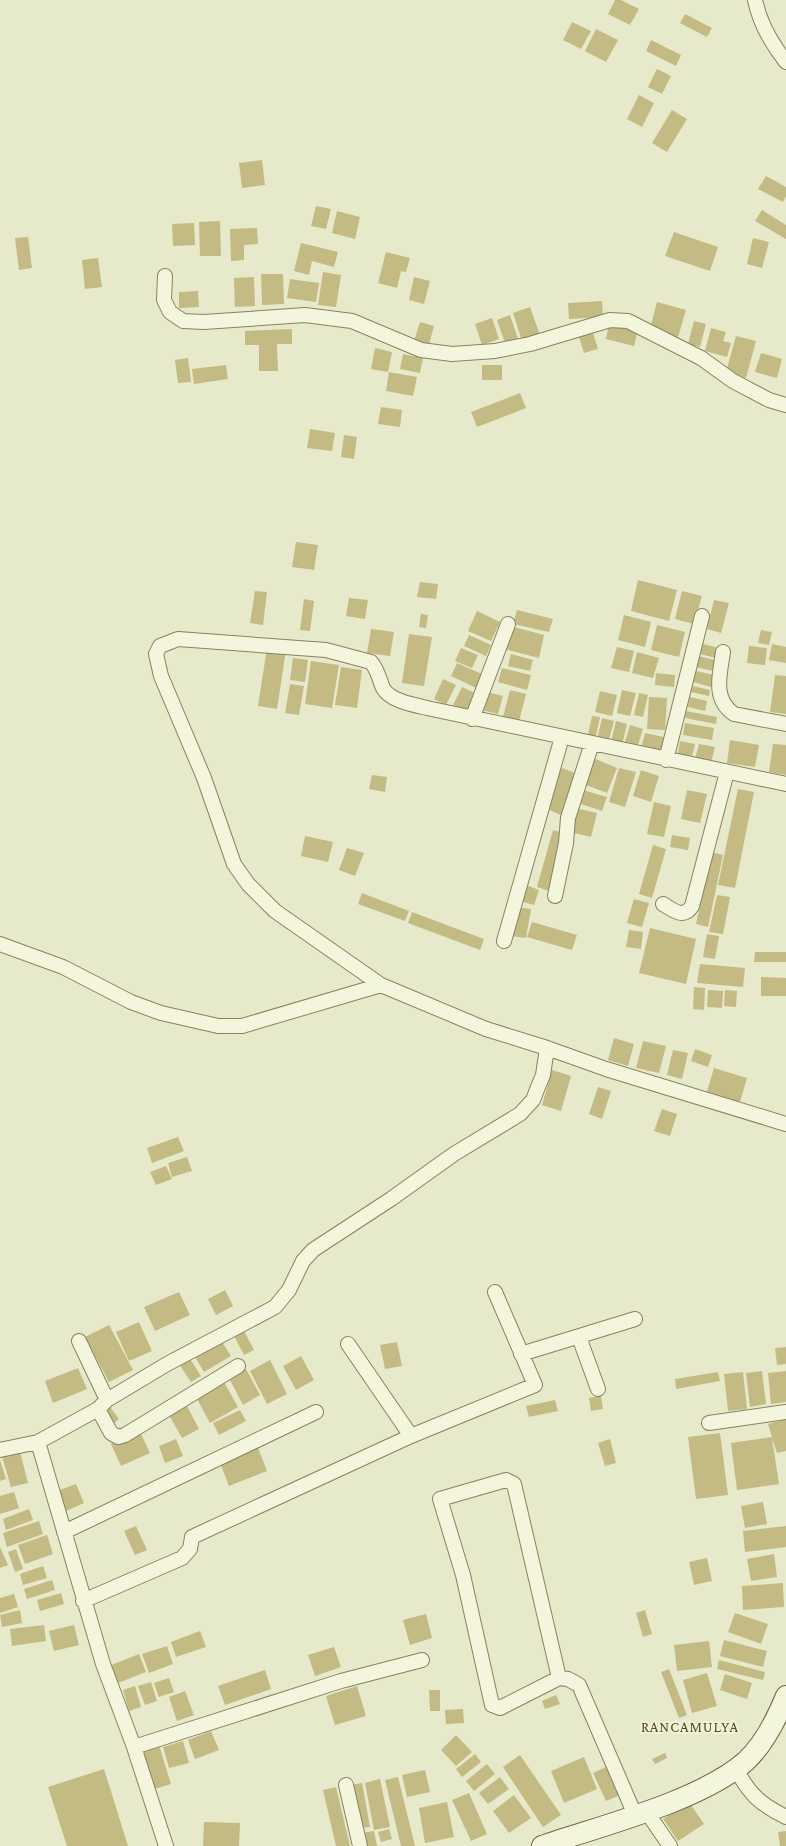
<svg xmlns="http://www.w3.org/2000/svg" width="786" height="1846" viewBox="0 0 786 1846" font-family="'Crimson Pro',serif">
<style>
.building{fill:#c4ba84}
.lines{fill:none;stroke-linecap:round;stroke-linejoin:round}
.street-casing{stroke:#858360;stroke-width:16}
.secondary-casing{stroke:#676443;stroke-width:22}
.street{stroke:#f3f6dc;stroke-width:14}
.secondary{stroke:#f3f6dc;stroke-width:20}
.labels{text-anchor:middle;stroke-width:4;stroke-linejoin:round;paint-order:stroke}
.quarter-label{font-size:15px;letter-spacing:1px;fill:#5f4a26;stroke:#eff3d9}
</style>
<rect width="100%" height="100%" fill="#e6eaca"/>
<path class="building" d="M615 0H621L639 9 630 25 608 14Z
M685 14 712 28 707 37 680 23Z
M572 22 591 31 581 49 563 40Z
M596 29 618 40 606 62 585 51Z
M651 40 681 55 676 66 646 51Z
M657 69 671 76 662 94 648 87Z
M639 95 654 103 642 127 627 119Z
M672 110 687 119 667 152 652 143Z
M262 160 265 185 242 188 239 163Z
M766 176 786 187V196L783 202 758 189Z
M316 206 331 209 326 229 311 226Z
M762 210 786 225V239L755 221Z
M337 211 360 217 355 239 332 233Z
M220 221 221 256H200L199 222Z
M194 223 195 245 173 246 172 224Z
M257 228 258 244 244 245V260L231 261 230 229Z
M674 232 718 247 710 271 665 256Z
M28 237 32 268 19 270 15 238Z
M753 238 769 242 762 268 747 264Z
M301 243 338 252 334 267 312 261 309 275 294 271Z
M386 252 410 258 406 272 401 271 397 288 378 283Z
M98 258 102 287 85 289 82 260Z
M323 272 341 275 336 307 318 305Z
M261 274H283L284 304 262 305Z
M254 277 255 306 235 307 234 278Z
M414 277 430 281 424 304 409 300Z
M290 279 319 283 316 302 287 298Z
M198 291 199 307 179 308V292Z
M602 301 603 317 569 319 568 303Z
M657 302 686 310 678 337 650 329Z
M530 307 540 335 522 341 513 313Z
M510 315 519 342 506 346 497 320Z
M492 318 499 339 482 345 475 324Z
M694 321 706 324 700 347 688 344Z
M420 322 434 326 428 348 413 344Z
M609 324 638 330 634 346 606 339Z
M711 328 726 332 723 341 731 343 727 357 705 351Z
M292 329V344H277L278 371H259V345H245V331Z
M593 333 598 349 584 353 579 337Z
M736 336 756 341 746 378 726 372Z
M375 348 392 352 388 372 371 369Z
M761 353 782 359 777 378 755 372Z
M403 354 423 358 420 373 400 369Z
M188 358 191 382 178 383 175 360Z
M226 365 228 379 194 384 192 369Z
M482 365H502V380H482Z
M389 372 417 377 413 396 386 391Z
M520 393 526 408 477 427 471 412Z
M381 407 402 410 400 427 378 424Z
M310 429 335 433 332 451 307 448Z
M344 435 357 437 354 459 341 457Z
M296 542 318 545 314 570 292 567Z
M638 580 677 590 669 621 631 611Z
M420 582 438 584 436 599 417 597Z
M255 591 267 592 263 625 250 623Z
M682 591 702 596 694 624 675 619Z
M349 598 368 600 365 619 346 616Z
M304 599 314 601 310 631 300 630Z
M714 600 729 603 721 633 707 629Z
M517 610 553 619 549 632 513 624Z
M477 611 500 622 491 641 468 631Z
M421 614 428 615 426 628 419 627Z
M624 615 651 622 645 647 618 640Z
M657 625 685 632 679 657 651 650Z
M510 626 544 635 539 658 504 649Z
M371 629 394 632 390 656 367 653Z
M761 630 772 632 769 645 758 643Z
M409 634 432 637 424 686 402 683Z
M469 635 491 645 486 656 464 646Z
M703 644 719 648 716 658 700 654Z
M772 644 786 647V663L769 660Z
M749 646 767 648 765 665 747 663Z
M617 647 634 651 629 672 611 668Z
M267 648 286 650 277 709 258 706Z
M461 648 478 655 472 668 455 661Z
M637 652 659 658 653 678 632 673Z
M511 654 533 660 530 671 508 666Z
M698 656 715 660 713 671 695 667Z
M293 658 308 660 305 682 290 680Z
M311 661 339 665 332 708 305 704Z
M457 663 482 674 476 688 451 676Z
M341 667 362 670 357 708 335 705Z
M502 668 531 675 527 690 498 682Z
M696 671 714 675 711 687 693 682Z
M656 673 675 675 674 687 655 685Z
M775 675 786 676V714L770 712Z
M443 679 456 685 446 705 434 699Z
M290 684 304 686 299 715 285 713Z
M693 686 710 690 709 696 691 692Z
M462 687 477 694 469 712 453 705Z
M510 690 526 694 519 721 503 717Z
M622 690 636 693 630 716 617 713Z
M600 691 617 695 612 716 595 712Z
M486 692 503 696 498 714 481 710Z
M639 693 648 695 643 717 634 715Z
M649 697 667 698 665 730 647 729Z
M690 697 707 701 705 711 688 707Z
M686 711 717 717 716 724 685 718Z
M592 716 600 717 595 740 587 739Z
M602 718 614 721 608 743 597 740Z
M616 721 627 724 622 745 611 742Z
M685 723 714 728 712 740 683 735Z
M630 725 643 729 637 748 624 745Z
M645 733 664 737 660 753 641 749Z
M730 740 759 745 755 767 727 763Z
M680 741 695 744 691 760 677 757Z
M699 744 715 747 711 763 695 759Z
M773 744 786 745V775L769 772Z
M591 757 617 768 607 793 581 783Z
M562 768 580 775 563 816 545 808Z
M619 768 636 772 625 807 609 802Z
M641 770 659 776 651 802 633 796Z
M372 775 387 777 385 792 369 789Z
M738 789 754 792 735 888 718 885Z
M583 790 607 797 602 811 578 803Z
M687 790 707 794 700 823 681 819Z
M654 802 671 806 664 837 647 834Z
M576 808 597 813 591 837 570 832Z
M553 830 564 833 549 891 537 887Z
M672 835 690 838 688 850 670 847Z
M305 836 333 842 328 862 301 856Z
M653 845 666 849 652 898 639 894Z
M347 848 364 853 355 876 339 870Z
M711 852 723 855 708 927 696 924Z
M526 885 539 890 534 905 520 901Z
M362 893 409 911 405 921 358 904Z
M717 895 730 897 723 934 709 932Z
M634 899 649 903 642 927 627 923Z
M516 907 531 909 526 938 511 936Z
M412 912 484 939 480 950 408 923Z
M532 922 577 935 572 950 527 937Z
M650 928 696 939 686 984 639 973Z
M629 930 643 932 641 949 626 947Z
M707 934 719 936 715 959 703 957Z
M755 952H786V962H754Z
M700 964 745 968 743 987 697 983Z
M761 977 786 978V996H761Z
M694 987 705 988 704 1010 693 1009Z
M708 990 723 991 722 1008 707 1007Z
M725 990 737 991 736 1007 724 1006Z
M614 1038 634 1044 628 1066 608 1060Z
M643 1041 666 1046 659 1073 636 1068Z
M695 1049 712 1055 708 1067 691 1061Z
M673 1050 688 1053 682 1079 667 1075Z
M714 1068 747 1078 739 1105 706 1095Z
M552 1070 571 1076 561 1111 542 1105Z
M598 1087 611 1091 602 1119 589 1114Z
M662 1109 677 1114 670 1136 654 1131Z
M178 1137 184 1151 152 1163 147 1148Z
M187 1157 192 1171 172 1177 168 1163Z
M166 1166 172 1179 156 1185 150 1172Z
M225 1290 233 1306 216 1315 208 1299Z
M179 1292 190 1315 155 1331 144 1307Z
M139 1322 152 1351 129 1361 116 1332Z
M109 1325 133 1370 109 1382 85 1337Z
M244 1331 254 1350 244 1355 234 1336Z
M221 1340 231 1356 204 1372 194 1355Z
M397 1342 402 1366 385 1369 380 1345Z
M786 1347V1364L777 1365 775 1348Z
M301 1356 314 1380 296 1390 283 1366Z
M189 1357 201 1376 191 1382 179 1364Z
M270 1360 287 1394 267 1404 250 1371Z
M78 1368 87 1389 53 1403 45 1381Z
M246 1369 260 1395 243 1405 229 1378Z
M762 1371 766 1404 750 1407 746 1373Z
M786 1371V1402L771 1404 768 1373Z
M718 1372 720 1381 676 1389 675 1379Z
M743 1372 747 1409 728 1411 724 1374Z
M224 1382 238 1407 210 1423 196 1397Z
M601 1396 603 1409 591 1411 589 1398Z
M555 1400 558 1411 529 1417 526 1406Z
M107 1403 119 1419 112 1425 100 1409Z
M187 1406 199 1429 182 1438 169 1415Z
M240 1410 246 1421 219 1435 213 1423Z
M786 1419V1451L777 1453 772 1438 779 1484 737 1490 731 1443 772 1437 768 1424Z
M140 1432 150 1453 121 1466 111 1444Z
M720 1433 728 1495 696 1499 688 1437Z
M176 1439 183 1456 165 1463 159 1446Z
M610 1439 616 1463 605 1466 598 1443Z
M257 1445 267 1471 229 1486 219 1460Z
M19 1448 28 1483 11 1487 1 1453Z
M0 1460 6 1479 0 1481Z
M76 1484 84 1503 66 1511 57 1491Z
M14 1492 19 1508 0 1514V1496Z
M763 1502 767 1524 745 1528 741 1506Z
M29 1509 33 1520 6 1530 3 1519Z
M39 1521 43 1534 7 1547 3 1533Z
M136 1526 147 1550 135 1555 124 1531Z
M786 1526V1547L745 1552 743 1531Z
M47 1535 53 1554 25 1564 18 1545Z
M0 1547 8 1565 0 1568Z
M16 1549 23 1569 15 1572 8 1552Z
M774 1554 777 1577 751 1581 747 1559Z
M707 1558 712 1581 694 1585 689 1562Z
M43 1566 47 1578 23 1585 20 1574Z
M52 1580 55 1590 27 1599 24 1589Z
M783 1583 784 1607 743 1610 742 1586Z
M61 1593 64 1604 40 1611 37 1600Z
M14 1594 18 1607 0 1613V1598Z
M20 1610 22 1623 2 1627 0 1615Z
M645 1610 652 1634 643 1637 636 1613Z
M735 1613 768 1624 761 1644 728 1632Z
M426 1614 432 1638 410 1645 403 1620Z
M44 1625 46 1641 12 1646 10 1629Z
M74 1625 79 1645 54 1651 49 1631Z
M200 1631 206 1647 176 1657 171 1642Z
M724 1640 767 1651 763 1667 720 1656Z
M709 1641 712 1667 677 1671 674 1645Z
M167 1646 173 1664 149 1673 142 1654Z
M334 1647 341 1667 315 1676 308 1655Z
M139 1654 146 1672 118 1683 111 1665Z
M719 1660 765 1672 763 1680 717 1669Z
M669 1669 687 1715 679 1718 661 1672Z
M265 1670 271 1689 225 1705 218 1686Z
M707 1673 717 1706 692 1713 683 1680Z
M725 1674 752 1683 747 1699 720 1690Z
M169 1678 174 1692 159 1697 154 1683Z
M151 1682 157 1701 145 1705 138 1686Z
M135 1686 141 1707 129 1711 123 1690Z
M357 1686 366 1716 335 1725 326 1696Z
M429 1690H440V1711H430Z
M185 1691 194 1715 177 1721 169 1697Z
M556 1695 560 1704 545 1709 542 1701Z
M463 1709 464 1723 446 1724 445 1710Z
M211 1731 219 1750 195 1759 188 1740Z
M456 1735 472 1752 456 1766 441 1750Z
M183 1741 189 1763 169 1768 163 1747Z
M159 1745 171 1784 151 1790 139 1751Z
M665 1753 667 1758 655 1764 652 1759Z
M475 1754 481 1762 462 1777 456 1769Z
M520 1755 561 1815 543 1827 503 1767Z
M584 1757 597 1789 564 1803 551 1771Z
M487 1764 495 1774 474 1791 466 1781Z
M610 1765 623 1794 606 1801 593 1773Z
M104 1769 128 1846H67L48 1787Z
M425 1770 430 1792 407 1797 402 1775Z
M398 1777 415 1846H401L385 1780Z
M500 1777 509 1789 488 1804 479 1793Z
M380 1779 390 1827 374 1830 365 1783Z
M362 1783 370 1827 358 1828 350 1785Z
M336 1787 350 1846H336L323 1790Z
M469 1793 487 1834 471 1841 452 1800Z
M514 1795 531 1818 509 1833 493 1811Z
M447 1802 454 1837 425 1843 419 1808Z
M689 1802 704 1824 678 1841 663 1819Z
M204 1822 240 1823 239 1846H203Z
M389 1829 392 1839 381 1842 378 1832Z
M374 1831 377 1846H364L362 1833Z
M786 1831V1846H780L778 1832Z"/>
<g class="lines">
<g class="street-casing">
<path id="street" d="M755 0C760 24 771 43 786 62
M165 276 164 300 170 312 183 321 204 322 305 315 352 321 421 350 452 354 495 351 530 344 610 320 628 321 701 358 733 381 769 400 786 405
M723 652C720 674 712 699 734 714L786 724
M472 719 508 624
M666 760 702 616
M786 784 427 708C414 705 390 701 383 688 379 679 378 670 371 662L326 650 178 639 160 646 156 654 161 676 204 778 234 864 248 884 275 911 381 985 486 1029 547 1048 606 1069 786 1124
M555 896 566 843 568 818 592 743
M663 904C674 911 684 919 692 906L727 772
M504 941 562 737
M0 944 63 967 131 1002 161 1013 218 1026H242L381 985
M579 1337 598 1389
M79 1341 107 1400
M348 1344 411 1436
M521 1354 635 1319
M98 1409 111 1433 118 1437 125 1435 238 1366
M709 1423 786 1412
M38 1442 98 1409 107 1400 167 1364 275 1307 289 1290 303 1261 313 1250 391 1199 454 1154 520 1114 533 1100 538 1087 543 1075 547 1048
M0 1450 38 1442 103 1664 134 1747 166 1846
M64 1532 316 1412
M83 1601 182 1558 190 1549 192 1537 411 1436 535 1385 495 1292
M559 1678 514 1484 506 1480 440 1499 463 1575 492 1705 500 1708 559 1678 568 1679 579 1685 635 1815
M134 1747 341 1681 422 1660
M736 1769C750 1795 760 1804 786 1817
M346 1785 360 1846
M646 1811 670 1846"/>
</g>
<g class="secondary-casing">
<path id="secondary" d="M542 1846C600 1826 701 1801 746 1761 763 1745 777 1718 786 1696"/>
</g>
<use href="#street" class="street"/>
<use href="#secondary" class="secondary"/>
</g>
<g class="labels">
<g class="quarter-label">
<text x="690" y="1732">RANCAMULYA</text>
</g>
</g>
</svg>
